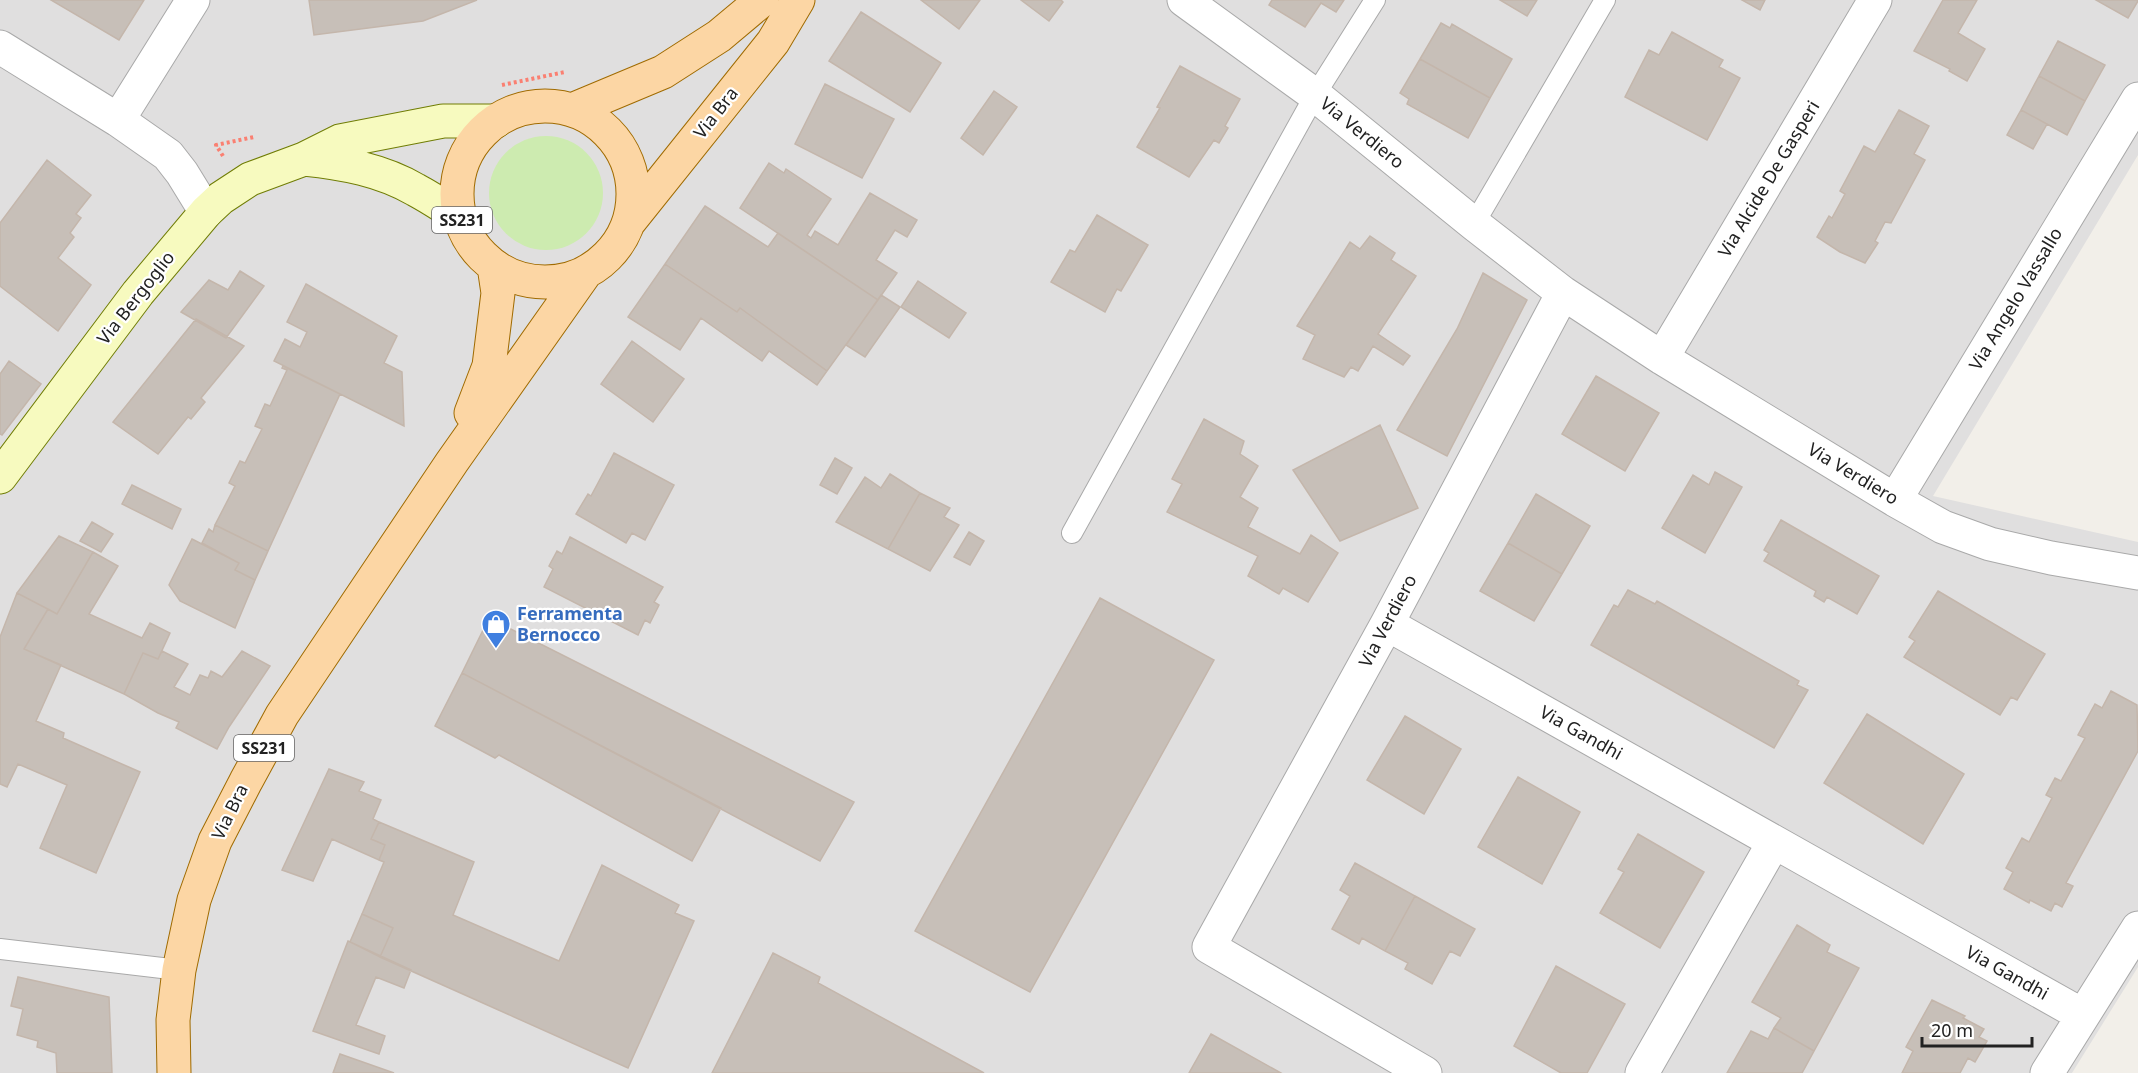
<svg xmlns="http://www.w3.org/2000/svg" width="2138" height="1073" viewBox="0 0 2138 1073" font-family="'Noto Sans',sans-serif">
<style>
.residential{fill:#e0dfdf}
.grass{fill:#cdebb0}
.building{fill:#c7bfb8;stroke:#c4b6ab;stroke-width:1.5}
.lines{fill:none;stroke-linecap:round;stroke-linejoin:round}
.service-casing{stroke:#a9a9a9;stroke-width:22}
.minor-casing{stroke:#a9a9a9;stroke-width:35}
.secondary-casing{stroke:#707d05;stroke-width:35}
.primary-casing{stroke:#a06b00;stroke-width:35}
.path{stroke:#fa8072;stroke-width:4;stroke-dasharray:3 3;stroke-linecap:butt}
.service{stroke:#fff;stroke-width:20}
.minor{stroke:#fff;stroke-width:33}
.secondary{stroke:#f7fabf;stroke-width:33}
.primary{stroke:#fcd6a4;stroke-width:33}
.labels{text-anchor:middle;stroke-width:4.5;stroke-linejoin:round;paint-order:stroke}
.shield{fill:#fff;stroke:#646464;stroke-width:1.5}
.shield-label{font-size:16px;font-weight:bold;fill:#222}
.street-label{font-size:18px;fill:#222;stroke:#fff}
.shop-label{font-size:18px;font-weight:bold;fill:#366cbe;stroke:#fff;text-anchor:start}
</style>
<rect width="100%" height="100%" fill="#f2efe9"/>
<path class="residential" d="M0 0H2138V155L1933 496 2138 542V967L2072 1073H0Z"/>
<path class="grass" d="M489 193a57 57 0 1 1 114 0a57 57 0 1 1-114 0Z"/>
<path class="building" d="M51 0H144L119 40Z
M309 0H477L423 21 314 35Z
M921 0H980L959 29Z
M1021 0H1061L1063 2 1049 21Z
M1272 0H1344L1336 12 1321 3 1305 27 1269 5Z
M1500 0H1537L1527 16Z
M1742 0H1765L1760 10Z
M1943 0H1977L1958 33 1985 49 1967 81 1949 71 1950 69 1914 51Z
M2096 0H2138V1L2128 18Z
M861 12 941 63 910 112 829 61Z
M1441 23 1450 28 1452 24 1512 59 1490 98 1420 59Z
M1672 32 1723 60 1719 67 1740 78 1707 140 1625 97 1649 50 1659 55Z
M2058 41 2105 65 2085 101 2039 76Z
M1420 59 1490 98 1468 138 1407 104 1409 99 1400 93Z
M1180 66 1240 99 1225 126 1228 128 1219 143 1214 140 1189 177 1137 147 1160 108 1157 107Z
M2039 76 2085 101 2067 135 2021 110Z
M825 84 894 119 862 178 795 144Z
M994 91 1017 107 983 155 961 138Z
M1899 110 1929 126 1914 154 1925 160 1891 223 1885 222 1875 241 1878 243 1865 263 1840 252 1817 237 1829 216 1832 218 1845 194 1840 191 1864 146 1875 152Z
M2021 110 2047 124 2033 149 2007 135Z
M47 160 91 195 76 214 81 218 70 233 74 237 58 258 91 285 58 331 0 286V223Z
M769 163 784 173 786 169 831 199 807 235 811 238 815 231 838 245 870 193 917 220 907 237 895 230 876 260 897 273 878 300 740 208Z
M705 206 768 247 778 233 878 300 827 371 740 308 737 312 665 264Z
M1097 215 1148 245 1121 291 1117 289 1105 312 1051 282 1070 250 1075 252Z
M1370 236 1395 253 1391 260 1416 276 1378 334 1410 356 1403 365 1373 346 1358 371 1351 367 1344 377 1303 359 1315 335 1297 326 1350 242 1360 249Z
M665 264 737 312 740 308 827 371 817 385 769 351 762 361 701 318 680 350 628 317Z
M240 271 264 286 226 338 181 312 209 280 228 290Z
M1483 273 1527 300 1447 456 1397 430 1457 329Z
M918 281 966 313 949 338 901 307Z
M306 284 397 336 384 363 402 372 404 426 274 361 285 339 300 347 307 332 287 322Z
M881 295 900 307 865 357 846 345Z
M196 319 244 346 201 398 205 402 191 419 188 417 158 454 113 422Z
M632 341 684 379 653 422 601 384Z
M9 361 41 384 2 435 0 434V374Z
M283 366 340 394 268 551 215 525 235 486 229 483 240 461 245 463 262 429 255 426 265 404 270 406 287 370 282 368Z
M1596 376 1659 413 1625 471 1562 434Z
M1204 419 1244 441 1240 454 1258 466 1240 497 1258 508 1248 527 1300 554 1311 535 1338 553 1308 602 1283 588 1279 594 1248 576 1258 556 1167 512 1182 484 1172 479Z
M1380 425 1418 508 1340 541 1293 470Z
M614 453 674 485 645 540 632 533 626 543 576 514 588 494 591 496Z
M835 458 852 468 837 494 820 485Z
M1715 472 1742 487 1705 553 1662 528 1693 475 1709 485Z
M890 474 920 493 888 549 836 522 865 477 881 488Z
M132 485 181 509 172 529 122 504Z
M920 493 950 508 944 517 959 525 930 571 888 549Z
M1536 494 1590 526 1562 574 1508 543Z
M1781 520 1879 576 1857 614 1827 597 1824 602 1814 596 1816 591 1764 561 1769 553 1764 550Z
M92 522 113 534 101 552 80 541Z
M215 525 268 551 255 580 235 570 239 563 202 543 209 529 213 532Z
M969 532 984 541 970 565 954 557Z
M59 536 93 552 57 614 17 593Z
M570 537 663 587 654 602 659 605 650 623 645 620 638 635 544 587 553 569 549 566 557 551 562 554Z
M192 539 239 563 235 570 255 580 235 628 180 601 169 585Z
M1508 543 1562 574 1534 621 1480 591Z
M93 552 118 566 89 614 142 638 150 623 170 633 158 659 143 653 124 694 24 649 48 609 57 614Z
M1628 590 1655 604 1657 601 1799 681 1797 685 1808 690 1774 748 1591 645 1614 605 1618 607Z
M1938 591 2045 654 2017 700 2011 697 2000 715 1904 657 1915 641 1909 637Z
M17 593 48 609 24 649 61 665 36 721 64 733 63 738 140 772 96 873 40 848 67 785 18 764 7 787 0 784V637Z
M1100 598 1214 660 1030 992 915 931Z
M489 618 854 802 820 861 462 673Z
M162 651 188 664 174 687 190 695 200 675 208 678 211 671 222 677 242 651 270 666 229 727 217 749 176 728 179 722 158 713 124 694 143 653 158 659Z
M462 673 721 808 692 861 499 755 495 758 435 726Z
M2111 691 2137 705 2138 751 2066 883 2073 886 2062 907 2055 903 2051 911 2030 900 2029 903 2004 889 2013 872 2006 868 2022 838 2029 842 2052 798 2046 795 2055 778 2061 781 2085 738 2078 735 2095 704 2102 708Z
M1867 714 1964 774 1923 844 1824 783Z
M1405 716 1461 749 1424 814 1367 780Z
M329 769 364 782 359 791 381 800 373 819 379 822 371 839 385 845 379 860 332 839 313 881 282 870Z
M1518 777 1580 812 1542 884 1478 847Z
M379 822 474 862 453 915 559 961 602 865 679 905 675 913 694 921 628 1068 380 957 393 928 362 914 384 862 379 860 385 845 371 839Z
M1638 834 1704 872 1660 948 1600 913 1624 872 1618 869Z
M1355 863 1415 896 1385 951 1362 938 1359 944 1332 929 1350 896 1340 890Z
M1415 896 1475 929 1460 956 1450 951 1432 984 1405 969 1408 963 1385 951Z
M362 914 393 928 380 957 350 942Z
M1797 925 1830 945 1827 952 1859 968 1814 1051 1774 1028 1781 1018 1752 1002Z
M348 941 411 970 404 988 376 977 356 1025 385 1036 379 1054 313 1031Z
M773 953 820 977 818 983 984 1073H712Z
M1556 966 1625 1004 1587 1073H1561L1514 1046Z
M18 977 109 997 112 1073H57L56 1053 37 1047 38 1041 17 1035 23 1009 11 1006Z
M1932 1000 1965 1016 1963 1018 1984 1029 1979 1037 1987 1041 1975 1062 1968 1058 1960 1073H1902L1913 1051 1906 1047Z
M1774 1028 1814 1051 1802 1073H1727L1751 1031 1768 1039Z
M1211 1034 1281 1073H1189Z
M340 1054 394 1073H333Z"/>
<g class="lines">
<g class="service-casing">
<path id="service" d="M1474 224 1605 0
M1072 533 1315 95 1375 0
M0 949 179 970"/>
</g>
<g class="minor-casing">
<path id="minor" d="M1184 0 1315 95 1474 224 1563 293 1662 358 1895 500 1943 527 1990 544 2051 558 2138 573
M0 47 118 120 168 155 182 173 206 212
M118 120 193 0
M1662 358 1875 0
M1895 500 2138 99
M1387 624 2082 1015
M1425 1073 1209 947 1387 624 1563 293
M1642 1073 1774 842
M2047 1073 2138 928"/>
</g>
<g class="secondary-casing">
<path id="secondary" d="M304 159C343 163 382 170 416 190 431 198 446 208 460 217
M0 477 138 293 206 212 221 198 250 179 304 159 340 141 443 121H496"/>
</g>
<g class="primary-casing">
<path id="primary" d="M457 194a88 88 0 1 1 176 0a88 88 0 1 1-176 0Z
M572 110 663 72 719 36 762 0
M629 222 773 42 798 0
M471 413 489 366 498 293 494 266
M174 1073 173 1020 179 970 194 900 215 841 246 781 282 715 452 462 586 272"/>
</g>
<path class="path" d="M502 85 565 72
M223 156 216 145 254 137"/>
<use href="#service" class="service"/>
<use href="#minor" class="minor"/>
<use href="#secondary" class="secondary"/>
<use href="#primary" class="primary"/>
</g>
<defs>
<g id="shop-pin" transform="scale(1.5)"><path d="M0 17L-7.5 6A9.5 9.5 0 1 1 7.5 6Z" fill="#3f7fe0" stroke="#fff"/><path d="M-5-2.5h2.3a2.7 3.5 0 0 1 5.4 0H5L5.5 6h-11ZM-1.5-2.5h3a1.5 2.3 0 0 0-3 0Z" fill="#fff"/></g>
</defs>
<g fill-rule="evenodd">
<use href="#shop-pin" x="496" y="624"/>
</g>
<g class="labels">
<g class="shield">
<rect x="432" y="207" width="60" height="26" rx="4.5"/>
<rect x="234" y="735" width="60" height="26" rx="4.5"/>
</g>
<g class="shield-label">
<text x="462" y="226">SS231</text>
<text x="264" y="754">SS231</text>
</g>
<g class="street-label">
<text transform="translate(716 113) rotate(-52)" y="6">Via Bra</text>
<text transform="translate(1362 133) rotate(39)" y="6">Via Verdiero</text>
<text transform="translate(1769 179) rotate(-59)" y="6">Via Alcide De Gasperi</text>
<text transform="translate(136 298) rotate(-52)" y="6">Via Bergoglio</text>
<text transform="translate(2016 299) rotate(-59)" y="6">Via Angelo Vassallo</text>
<text transform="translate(1853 474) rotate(31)" y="6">Via Verdiero</text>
<text transform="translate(1388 621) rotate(-62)" y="6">Via Verdiero</text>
<text transform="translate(1581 733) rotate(29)" y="6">Via Gandhi</text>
<text transform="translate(230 812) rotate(-64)" y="6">Via Bra</text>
<text transform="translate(2007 973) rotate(29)" y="6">Via Gandhi</text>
</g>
<g class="shop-label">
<text x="517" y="620">Ferramenta<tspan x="517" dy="21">Bernocco</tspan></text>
</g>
</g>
<path d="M1922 1037v9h110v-9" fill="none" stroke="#222222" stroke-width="3"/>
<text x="1931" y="1037" font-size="18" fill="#222222" stroke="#ffffff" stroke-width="4.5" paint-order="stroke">20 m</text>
</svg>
